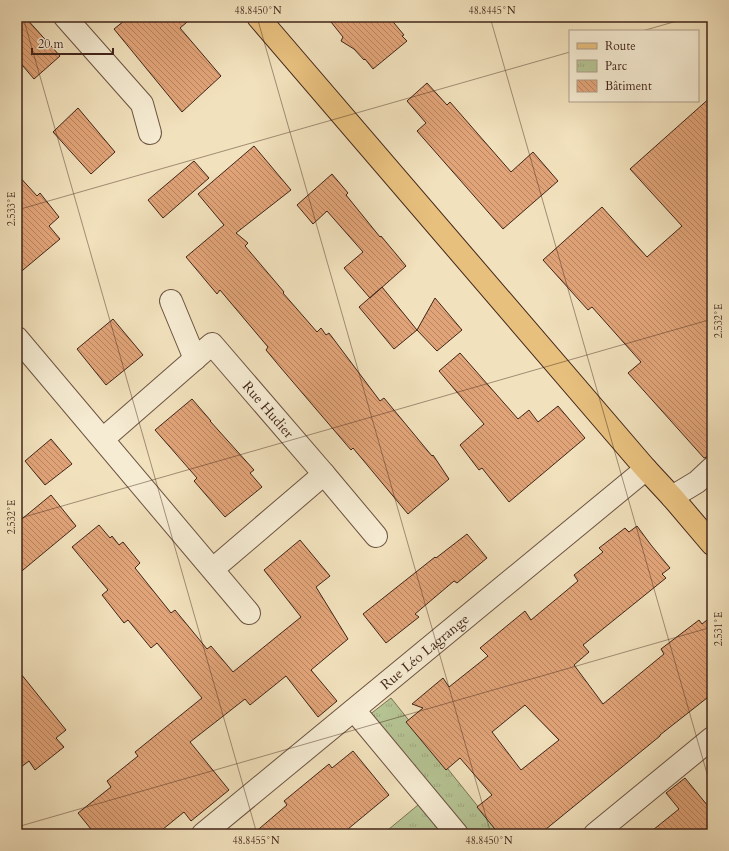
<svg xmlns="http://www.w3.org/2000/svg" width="729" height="851" viewBox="0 0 729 851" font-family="Cardo,serif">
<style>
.park{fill:url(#park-tufts);stroke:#7c7456}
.building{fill:url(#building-back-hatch);stroke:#412419;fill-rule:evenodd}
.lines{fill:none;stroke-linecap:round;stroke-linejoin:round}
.minor-casing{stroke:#6d5342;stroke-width:24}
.major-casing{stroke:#412419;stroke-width:24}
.minor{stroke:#f6ecd3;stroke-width:22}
.major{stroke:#e8c07e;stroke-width:22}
.ticks{fill:none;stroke:#412419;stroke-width:1;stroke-opacity:0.45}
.labels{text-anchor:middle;stroke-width:3;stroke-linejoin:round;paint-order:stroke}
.street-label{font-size:14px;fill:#412419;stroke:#f6ecd3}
.neatline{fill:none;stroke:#412419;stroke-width:1.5}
.ticks-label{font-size:10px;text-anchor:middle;fill:#412419}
</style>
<defs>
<pattern id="park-tufts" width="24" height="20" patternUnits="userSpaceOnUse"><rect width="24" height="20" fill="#b6c494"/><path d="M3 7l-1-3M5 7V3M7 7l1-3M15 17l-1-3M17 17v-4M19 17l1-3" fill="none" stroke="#9ea87f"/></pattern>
<pattern id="building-back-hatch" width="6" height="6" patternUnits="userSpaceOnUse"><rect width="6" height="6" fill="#e1a478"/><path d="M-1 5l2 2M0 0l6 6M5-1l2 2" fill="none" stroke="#b88562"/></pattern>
</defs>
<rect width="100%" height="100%" fill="#f1e1bc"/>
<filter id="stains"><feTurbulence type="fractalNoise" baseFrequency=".005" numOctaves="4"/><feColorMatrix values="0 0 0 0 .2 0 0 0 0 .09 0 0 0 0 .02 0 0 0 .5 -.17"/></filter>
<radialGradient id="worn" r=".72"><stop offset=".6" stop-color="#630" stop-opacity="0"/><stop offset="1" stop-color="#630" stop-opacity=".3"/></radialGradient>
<path class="park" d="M391 698 500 834H383L418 805 355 726Z"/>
<path class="building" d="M17 17H25L60 56 34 79 17 59Z
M129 17H193L180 28 221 76 182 112 114 29Z
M327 17H389L404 35 402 36 407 41 373 69 365 59 364 60 354 49 341 41 343 37Z
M427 83 447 105 450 102 511 172 533 152 558 181 503 229 417 131 426 123 407 101Z
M712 96V456H709L704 458 628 373 641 362 592 307 588 310 543 260 602 207 647 257 682 226 630 169Z
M78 108 115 152 91 174 53 132Z
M254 146 291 190 236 233 248 243 245 246 284 292 283 293 317 332 321 328 326 335 329 333 380 401 384 398 432 456 433 455 449 479 408 514 353 448 351 450 281 368 266 350 268 347 220 290 217 294 186 257 224 225 198 194Z
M194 161 209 178 163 218 148 200Z
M17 174 37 196 40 193 59 217 49 226 60 239 17 275Z
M332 174 348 193 346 195 380 237 381 236 406 266 370 298 344 268 363 252 327 211 313 224 297 205Z
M382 287 417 330 394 349 359 307Z
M435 298 462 330 437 351 417 330Z
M113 319 143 355 106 385 77 349Z
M460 353 518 419 529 410 538 422 558 406 585 438 509 502 482 468 479 470 460 445 484 424 439 371Z
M192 399 211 421H210L254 470 250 473 262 487 225 517 194 481 197 478 155 430Z
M51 439 72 464 45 485 25 461Z
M51 495 76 526 17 575V523Z
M99 525 110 538 112 536 119 545 123 542 140 563 135 568 171 613 175 610 207 649 211 646 233 672 301 617 264 570 300 540 330 576 316 587 348 639 311 670 337 701 318 717 286 676 250 705 245 699 190 742 229 790 191 821 184 812 157 834H95L78 813 111 787 107 781 138 756 135 752 202 698 157 643 151 648 128 620 124 623 102 595 108 590 72 547Z
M637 526 651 545 670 568 662 574 666 578 583 645 589 652 574 665 603 704 664 654 661 649 699 620 702 624 712 616V694L660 735V736L540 834H499L477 807 492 795 460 758 446 770 406 722 423 708 412 704 443 678 449 687 488 656 480 648 525 611 531 620 578 581 574 575 603 552 599 548 625 528 629 532ZM525 705 559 740 521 770 492 732Z
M467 534 487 558 457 583 454 581 415 614 419 617 386 643 363 614 435 557 436 558Z
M17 669 66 730 56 738 64 747 35 770 29 761 17 770Z
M353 751 389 795 342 834H253L287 805 284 801 329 764 332 768Z
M685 778 712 811V834H648L679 809 666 793Z"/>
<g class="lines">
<g class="minor-casing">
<g id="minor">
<path d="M65 17 142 104 150 133"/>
<path d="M171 301 195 359"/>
<path d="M17 338 249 613"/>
<path id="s1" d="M103 439 212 344 324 474 213 569"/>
<path d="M324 474 376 536"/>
<path d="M672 497 697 482 712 468"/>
<path d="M354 710 457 834"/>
<path id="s2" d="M203 834 646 469"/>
<path d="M595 834 712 738"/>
</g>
</g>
<g class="major-casing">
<path id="major" d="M258 17 646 469 672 497 712 544"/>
</g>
<use href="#minor" class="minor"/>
<use href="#major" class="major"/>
</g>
<path class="ticks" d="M23 17 257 834M257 17 491 834M490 17 712 791M642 31 691 17M17 210 570 52M17 519 712 319M17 810 24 834M17 827 712 627"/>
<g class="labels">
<g class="street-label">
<text dy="5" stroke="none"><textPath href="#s1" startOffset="231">Rue Hudier</textPath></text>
<text dy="5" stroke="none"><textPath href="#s2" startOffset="287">Rue Léo Lagrange</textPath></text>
</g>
</g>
<rect width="729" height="851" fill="none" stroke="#f1e1bc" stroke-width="44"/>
<rect x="569" y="30" width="130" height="72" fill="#f6ecd3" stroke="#ae9c89"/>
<rect x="577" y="43" width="20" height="6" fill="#e8c07e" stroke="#ae9c89"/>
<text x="605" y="50" font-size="12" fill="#412419">Route</text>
<rect x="577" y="60" width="20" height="12" fill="url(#park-tufts)" stroke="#ae9c89"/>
<text x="605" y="70" font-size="12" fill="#412419">Parc</text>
<rect x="577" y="80" width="20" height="12" fill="url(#building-back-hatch)" stroke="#ae9c89"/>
<text x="605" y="90" font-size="12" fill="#412419">Bâtiment</text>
<path d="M32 48v6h81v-6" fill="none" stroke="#412419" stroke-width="2"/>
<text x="38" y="48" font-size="12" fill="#412419" stroke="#f6ecd3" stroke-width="3" paint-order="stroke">20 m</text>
<rect x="22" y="22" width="685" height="807" class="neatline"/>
<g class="ticks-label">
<text x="258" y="14">48.8450°N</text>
<text x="492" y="14">48.8445°N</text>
<text transform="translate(11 209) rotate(-90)" y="4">2.533°E</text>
<text transform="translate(718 321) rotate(-90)" y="4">2.532°E</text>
<text transform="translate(11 517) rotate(-90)" y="4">2.532°E</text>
<text transform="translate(718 629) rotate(-90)" y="4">2.531°E</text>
<text x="256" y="844">48.8455°N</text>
<text x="489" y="844">48.8450°N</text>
</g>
<rect width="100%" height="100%" filter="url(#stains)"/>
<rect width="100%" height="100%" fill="url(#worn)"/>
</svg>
